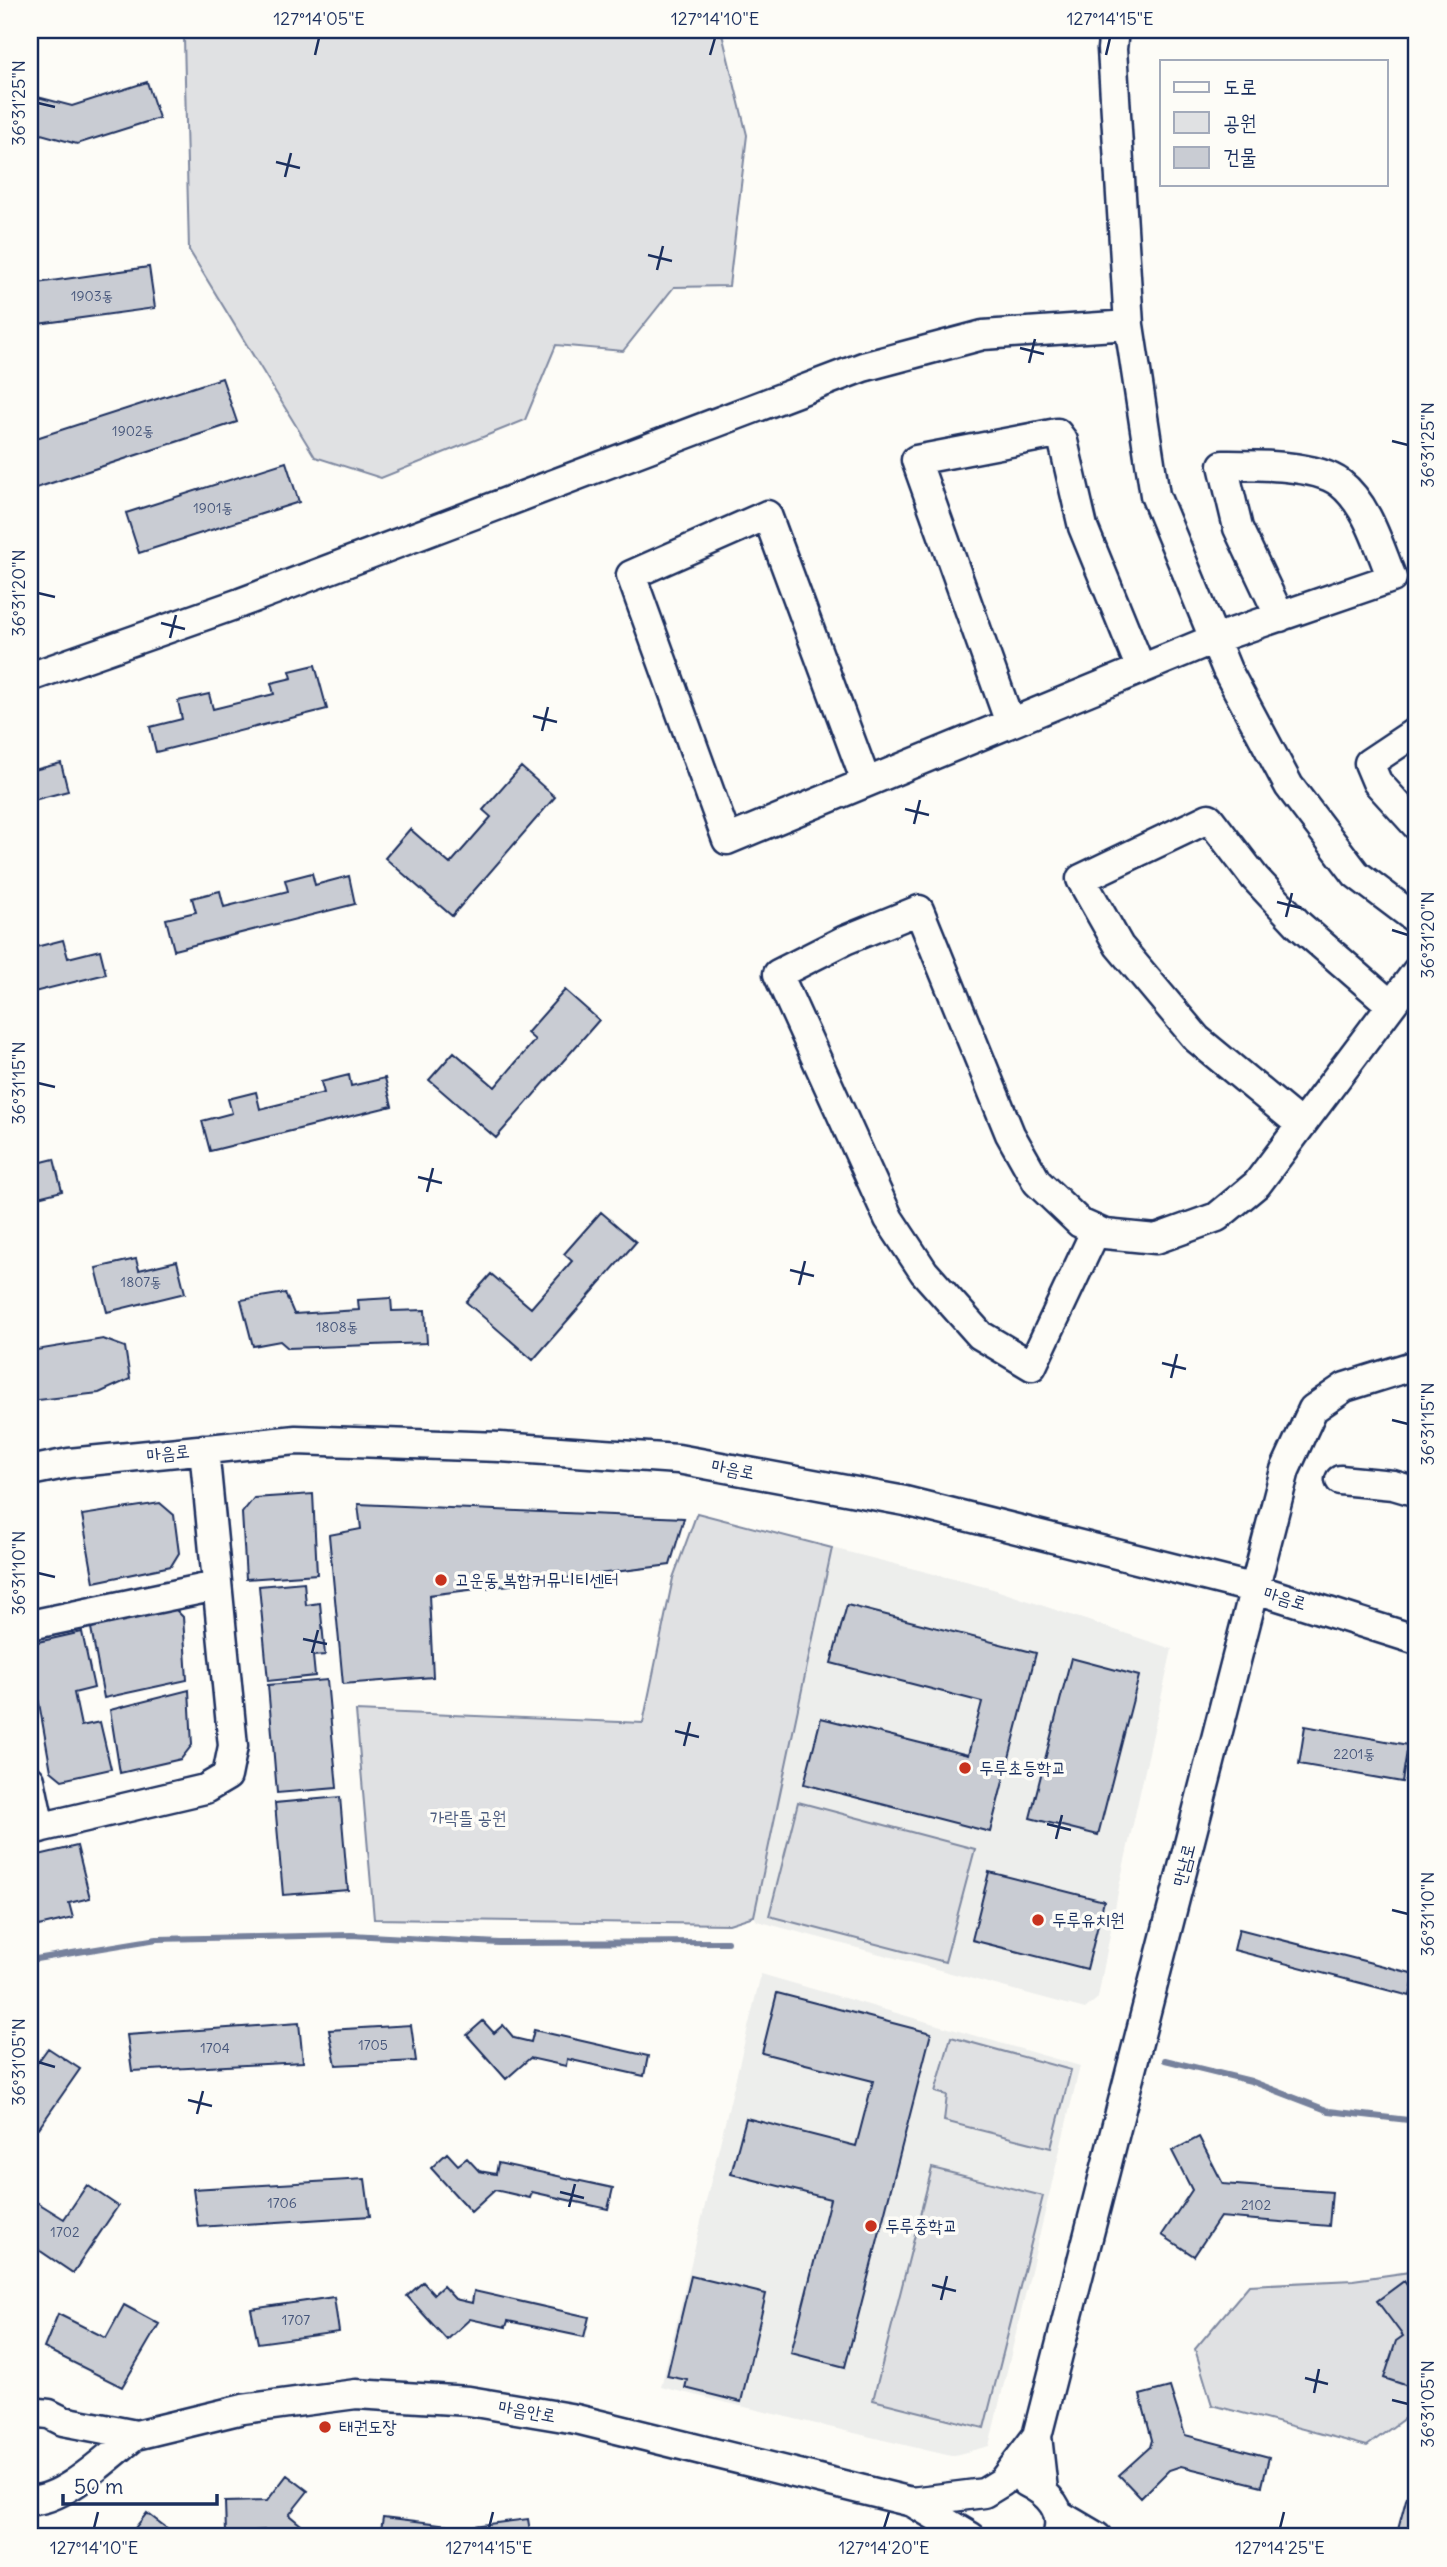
<svg xmlns="http://www.w3.org/2000/svg" width="1447" height="2567" viewBox="0 0 1447 2567" font-family="Delius,'Poor Story',sans-serif">
<style>
.built{fill:#edeeec}
.green{fill:#e0e1e3;stroke:#7e88a0;stroke-width:2}
.lines{fill:none;stroke-linecap:round;stroke-linejoin:round}
.stream{stroke:#76819c;stroke-width:6}
.building{fill:#c9ccd3;stroke:#1b2f5e;stroke-width:2}
.minor-casing{stroke:#1b2f5e;stroke-width:33}
.minor{stroke:#fdfcf7;stroke-width:28}
.ticks{fill:none;stroke:#1b2f5e;stroke-width:2.5}
.poi-dot{fill:#c8321e;stroke:#fdfcf7;stroke-width:2.5}
.labels{text-anchor:middle;stroke-width:7;stroke-linejoin:round;paint-order:stroke}
.number-label{font-size:14px;fill:#46567b}
.street-label{font-size:18px;fill:#1b2f5e;stroke:#fdfcf7}
.poi-label{font-size:18px;fill:#1b2f5e;stroke:#fdfcf7;text-anchor:start}
.park-label{font-size:18px;fill:#4c5c7f;stroke:#fdfcf7}
.neatline{fill:none;stroke:#1b2f5e;stroke-width:2.5}
.ticks-label{font-size:18px;text-anchor:middle;fill:#1b2f5e}
</style>
<rect width="100%" height="100%" fill="#fdfcf7"/>
<filter id="ink" filterUnits="userSpaceOnUse"><feTurbulence type="fractalNoise" baseFrequency=".0143" numOctaves="2"/><feDisplacementMap in="SourceGraphic" scale="14" xChannelSelector="R" yChannelSelector="G"/><feConvolveMatrix kernelMatrix="1 2 1 2 8 2 1 2 1" color-interpolation-filters="sRGB"/></filter>
<g filter="url(#ink)">
<path class="built" d="M832 1548 993 1589 1172 1649 1119 1887 1098 1998 1085 2009 757 1921 754 1916Z
M761 1974 1080 2066 989 2446 951 2456 661 2387Z"/>
<path class="green" d="M179 30H721L747 135 729 286 674 287 623 351 556 345 525 420 381 478 315 457 189 250 184 38Z
M697 1513 832 1548 754 1916 729 1924 374 1919 356 1711 643 1723 673 1578Z
M798 1802 975 1849 945 1962 769 1916Z
M951 2037 1071 2070 1051 2148 944 2121 947 2095 935 2092Z
M932 2168 1043 2196 984 2428 873 2400Z
M1417 2271V2409L1367 2446 1212 2405 1195 2349 1249 2285 1353 2280Z"/>
<g class="lines">
<path class="stream" d="M30 1960 157 1939 351 1935 499 1943 727 1942
M1165 2060 1251 2081 1329 2111 1417 2121"/>
</g>
<path class="building" d="M147 82 159 118 77 144 30 131V95L72 106Z
M149 267 155 308 30 325V284Z
M222 378 237 422 30 490V440Z
M286 462 299 502 139 553 126 513Z
M315 665 327 709 156 752 150 727 182 719 178 701 209 694 213 709 274 694 271 683 292 678 290 671Z
M61 763 68 791 30 801V771Z
M521 767 555 797 452 916 385 858 410 829 450 864 491 817 483 810Z
M312 873 315 885 349 876 355 904 174 950 166 919 196 912 192 898 220 891 224 907 288 891 285 880Z
M63 940 68 958 100 950 106 974 30 993V965L36 964 32 948Z
M565 990 599 1020 496 1138 429 1080 454 1052 495 1087 535 1040 527 1033Z
M349 1075 351 1086 385 1078 392 1106 210 1151 202 1121 232 1113 228 1099 256 1092 260 1109 324 1093 321 1082Z
M54 1159 62 1191 30 1199V1165Z
M601 1212 636 1242 533 1360 466 1302 491 1274 531 1308 572 1261 564 1254Z
M136 1259 139 1270 177 1261 185 1293 107 1312 96 1268Z
M285 1293 294 1314 359 1310 358 1300 391 1298 392 1311 425 1310 427 1343 288 1348 280 1341 253 1346 241 1300Z
M103 1339 125 1347 130 1379 99 1393 30 1401V1351Z
M313 1494 317 1574 246 1579 242 1513 254 1498Z
M160 1503 174 1515 179 1553 171 1566 94 1582 82 1515Z
M358 1504 541 1512 684 1518 670 1565 429 1595 433 1677 343 1684 329 1535 361 1529Z
M304 1582 306 1605 320 1603 325 1655 313 1656 315 1676 268 1681 259 1586Z
M847 1605 1036 1653 990 1832 804 1784 821 1718 968 1755 982 1702 831 1663Z
M173 1607 183 1617 187 1680 104 1698 91 1628Z
M82 1632 94 1688 74 1693 81 1726 100 1722 111 1769 62 1780 51 1771 30 1652 38 1642Z
M1071 1658 1139 1676 1098 1835 1030 1818Z
M327 1680 337 1788 277 1793 268 1685Z
M189 1690 192 1745 181 1759 120 1773 110 1710Z
M1305 1726 1408 1745 1402 1782 1299 1764Z
M340 1797 348 1890 283 1895 275 1803Z
M77 1846 90 1898 69 1903 73 1918 30 1928V1857Z
M989 1872 1104 1901 1087 1969 972 1940Z
M1239 1929 1415 1974 1410 1996 1234 1950Z
M777 1993 931 2033 845 2367 791 2353 830 2199 731 2174 746 2118 856 2146 873 2081 762 2053Z
M483 2021 494 2033 503 2025 514 2038 531 2042 534 2030 648 2056 644 2076 567 2059 566 2066 530 2058 506 2079 467 2035Z
M299 2023 303 2062 132 2071 127 2035Z
M411 2025 416 2061 336 2065 329 2030Z
M48 2048 80 2069 39 2128 30 2123V2073Z
M1199 2137 1223 2184 1332 2192 1329 2226 1220 2217 1194 2256 1162 2235 1192 2190 1172 2151Z
M447 2153 458 2165 467 2158 479 2171 496 2174 498 2163 613 2188 608 2209 532 2192 530 2198 495 2190 471 2212 431 2168Z
M365 2179 370 2216 198 2227 193 2189Z
M87 2185 118 2206 73 2273 30 2244V2198L64 2219Z
M691 2276 766 2294 741 2402 685 2388 687 2380 667 2376Z
M1404 2281 1417 2299V2389L1384 2378 1396 2341 1403 2336 1377 2301Z
M423 2282 434 2294 443 2286 455 2299 472 2303 474 2291 589 2317 584 2337 508 2321 506 2327 470 2319 447 2340 407 2296Z
M334 2297 339 2332 258 2343 251 2309Z
M124 2305 159 2324 122 2387 44 2348 58 2314 106 2338Z
M1170 2387 1185 2435 1269 2457 1262 2486 1181 2466 1169 2470 1141 2498 1119 2475 1150 2447 1152 2440 1140 2395Z
M287 2475 308 2491 289 2515 312 2534 309 2537H277L268 2530 226 2533 225 2502 267 2501Z
M1407 2496 1417 2499V2537H1396Z
M147 2513 168 2529 161 2537H128Z
M383 2517 465 2527 528 2519 531 2537H380Z"/>
<g class="lines">
<g class="minor-casing">
<path id="minor" d="M1114 30 1112 49 1129 325
M30 677 240 603 863 367 983 335 1129 325 1155 495 1227 670 1289 786 1356 874 1417 920
M1010 723 916 460 1057 433 1063 441 1083 527 1141 669
M1417 731 1369 763 1377 782 1417 826
M866 782 767 515 631 575 727 840 1214 639 1392 578C1379 547 1368 505 1340 483 1315 464 1253 465 1223 465L1238 528 1280 617
M1301 1125 1197 1039 1119 946 1081 879 1209 818 1255 878 1299 925 1391 1005
M1095 1232 1032 1366 980 1335 924 1272 889 1219 778 974 845 940 919 910 1010 1134 1037 1182 1080 1223 1105 1234 1156 1239 1217 1217 1257 1184 1417 971
M30 1471 69 1463 296 1440 500 1447 678 1459 905 1501 1256 1589 1417 1640
M1340 1480 1393 1485 1417 1492
M30 1625 216 1586
M30 1780 40 1828
M30 1830 205 1789 227 1776 233 1746 204 1449
M30 2412 49 2414 63 2421 136 2435 243 2409 356 2394 469 2401 576 2419 912 2502 971 2537
M1026 2482C1048 2493 1066 2510 1057 2537
M1043 2490 1037 2436 1285 1470 1313 1409 1345 1387 1409 1367 1417 1368
M30 2500C63 2502 109 2455 136 2435
M912 2502 984 2493 1002 2482 1037 2436
M1058 2514 1097 2537"/>
</g>
<use href="#minor" class="minor"/>
</g>
</g>
<path class="ticks" d="M315 55 319 38M710 55 715 38M1106 55 1110 38M38 103 55 107M276 162 300 168M285 177 291 153M648 255 672 261M657 270 663 246M1020 348 1044 354M1029 363 1035 339M1392 441 1408 445M38 593 55 597M161 623 185 629M170 638 176 615M533 716 557 722M542 731 548 707M905 809 929 815M914 824 920 800M1277 902 1301 908M1286 917 1292 893M1392 930 1408 935M38 1083 55 1087M418 1177 442 1183M427 1192 433 1168M790 1270 814 1276M799 1285 805 1261M1162 1363 1186 1369M1171 1378 1177 1354M1392 1420 1408 1424M38 1573 55 1577M303 1639 327 1644M312 1653 318 1630M675 1731 699 1737M684 1746 690 1722M1047 1824 1071 1830M1056 1839 1062 1815M1392 1910 1408 1914M38 2062 55 2067M188 2100 212 2106M197 2114 203 2091M560 2192 584 2198M569 2207 575 2184M932 2285 956 2291M941 2300 947 2276M1305 2378 1328 2384M1314 2393 1319 2369M1392 2400 1408 2404M94 2528 98 2512M489 2528 493 2512M884 2528 889 2512M1280 2528 1284 2512"/>
<g class="poi-dot">
<circle cx="441" cy="1580" r="7"/>
<circle cx="965" cy="1768" r="7"/>
<circle cx="1038" cy="1920" r="7"/>
<circle cx="871" cy="2226" r="7"/>
<circle cx="325" cy="2427" r="7"/>
</g>
<g class="labels">
<g class="number-label">
<text x="92" y="301">1903동</text>
<text x="133" y="436">1902동</text>
<text x="213" y="513">1901동</text>
<text x="141" y="1287">1807동</text>
<text x="337" y="1332">1808동</text>
<text x="1354" y="1759">2201동</text>
<text x="373" y="2050">1705</text>
<text x="215" y="2053">1704</text>
<text x="282" y="2208">1706</text>
<text x="1256" y="2210">2102</text>
<text x="65" y="2237">1702</text>
<text x="296" y="2325">1707</text>
</g>
<g class="street-label">
<text transform="translate(168 1453) rotate(-6)" y="6">마음로</text>
<text transform="translate(733 1469) rotate(11)" y="6">마음로</text>
<text transform="translate(1285 1598) rotate(17)" y="6">마음로</text>
<text transform="translate(1184 1865) rotate(-76)" y="6">만남로</text>
<text transform="translate(527 2411) rotate(10)" y="6">마음안로</text>
</g>
<g class="poi-label">
<text x="455" y="1586">고운동 복합커뮤니티센터</text>
<text x="979" y="1774">두루초등학교</text>
<text x="1052" y="1926">두루유치원</text>
<text x="885" y="2232">두루중학교</text>
<text x="339" y="2433">태권도장</text>
</g>
<g class="park-label">
<text x="468" y="1824">가락뜰 공원</text>
</g>
</g>
<rect width="1447" height="2567" fill="none" stroke="#fdfcf7" stroke-width="77"/>
<rect x="1160" y="60" width="228" height="126" fill="#fdfcf7" stroke="#a3aaba" stroke-width="2"/>
<rect x="1174" y="82" width="35" height="10" fill="#fdfcf7" stroke="#a3aaba" stroke-width="2"/>
<text x="1223" y="94" font-size="21" fill="#1b2f5e">도로</text>
<rect x="1174" y="112" width="35" height="21" fill="#e0e1e3" stroke="#a3aaba" stroke-width="2"/>
<text x="1223" y="130" font-size="21" fill="#1b2f5e">공원</text>
<rect x="1174" y="147" width="35" height="21" fill="#c9ccd3" stroke="#a3aaba" stroke-width="2"/>
<text x="1223" y="164" font-size="21" fill="#1b2f5e">건물</text>
<path d="M63 2494v10h154v-10" fill="none" stroke="#1b2f5e" stroke-width="3.5"/>
<text x="74" y="2494" font-size="21" fill="#1b2f5e" stroke="#fdfcf7" stroke-width="5" paint-order="stroke">50 m</text>
<rect x="38" y="38" width="1370" height="2490" class="neatline"/>
<g class="ticks-label">
<text x="319" y="25">127°14'05"E</text>
<text x="715" y="25">127°14'10"E</text>
<text x="1110" y="25">127°14'15"E</text>
<text transform="translate(19 103) rotate(-90)" y="6">36°31'25"N</text>
<text transform="translate(1428 445) rotate(-90)" y="6">36°31'25"N</text>
<text transform="translate(19 593) rotate(-90)" y="6">36°31'20"N</text>
<text transform="translate(1428 935) rotate(-90)" y="6">36°31'20"N</text>
<text transform="translate(19 1083) rotate(-90)" y="6">36°31'15"N</text>
<text transform="translate(1428 1424) rotate(-90)" y="6">36°31'15"N</text>
<text transform="translate(19 1573) rotate(-90)" y="6">36°31'10"N</text>
<text transform="translate(1428 1914) rotate(-90)" y="6">36°31'10"N</text>
<text transform="translate(19 2062) rotate(-90)" y="6">36°31'05"N</text>
<text transform="translate(1428 2404) rotate(-90)" y="6">36°31'05"N</text>
<text x="94" y="2554">127°14'10"E</text>
<text x="489" y="2554">127°14'15"E</text>
<text x="884" y="2554">127°14'20"E</text>
<text x="1280" y="2554">127°14'25"E</text>
</g>
</svg>
